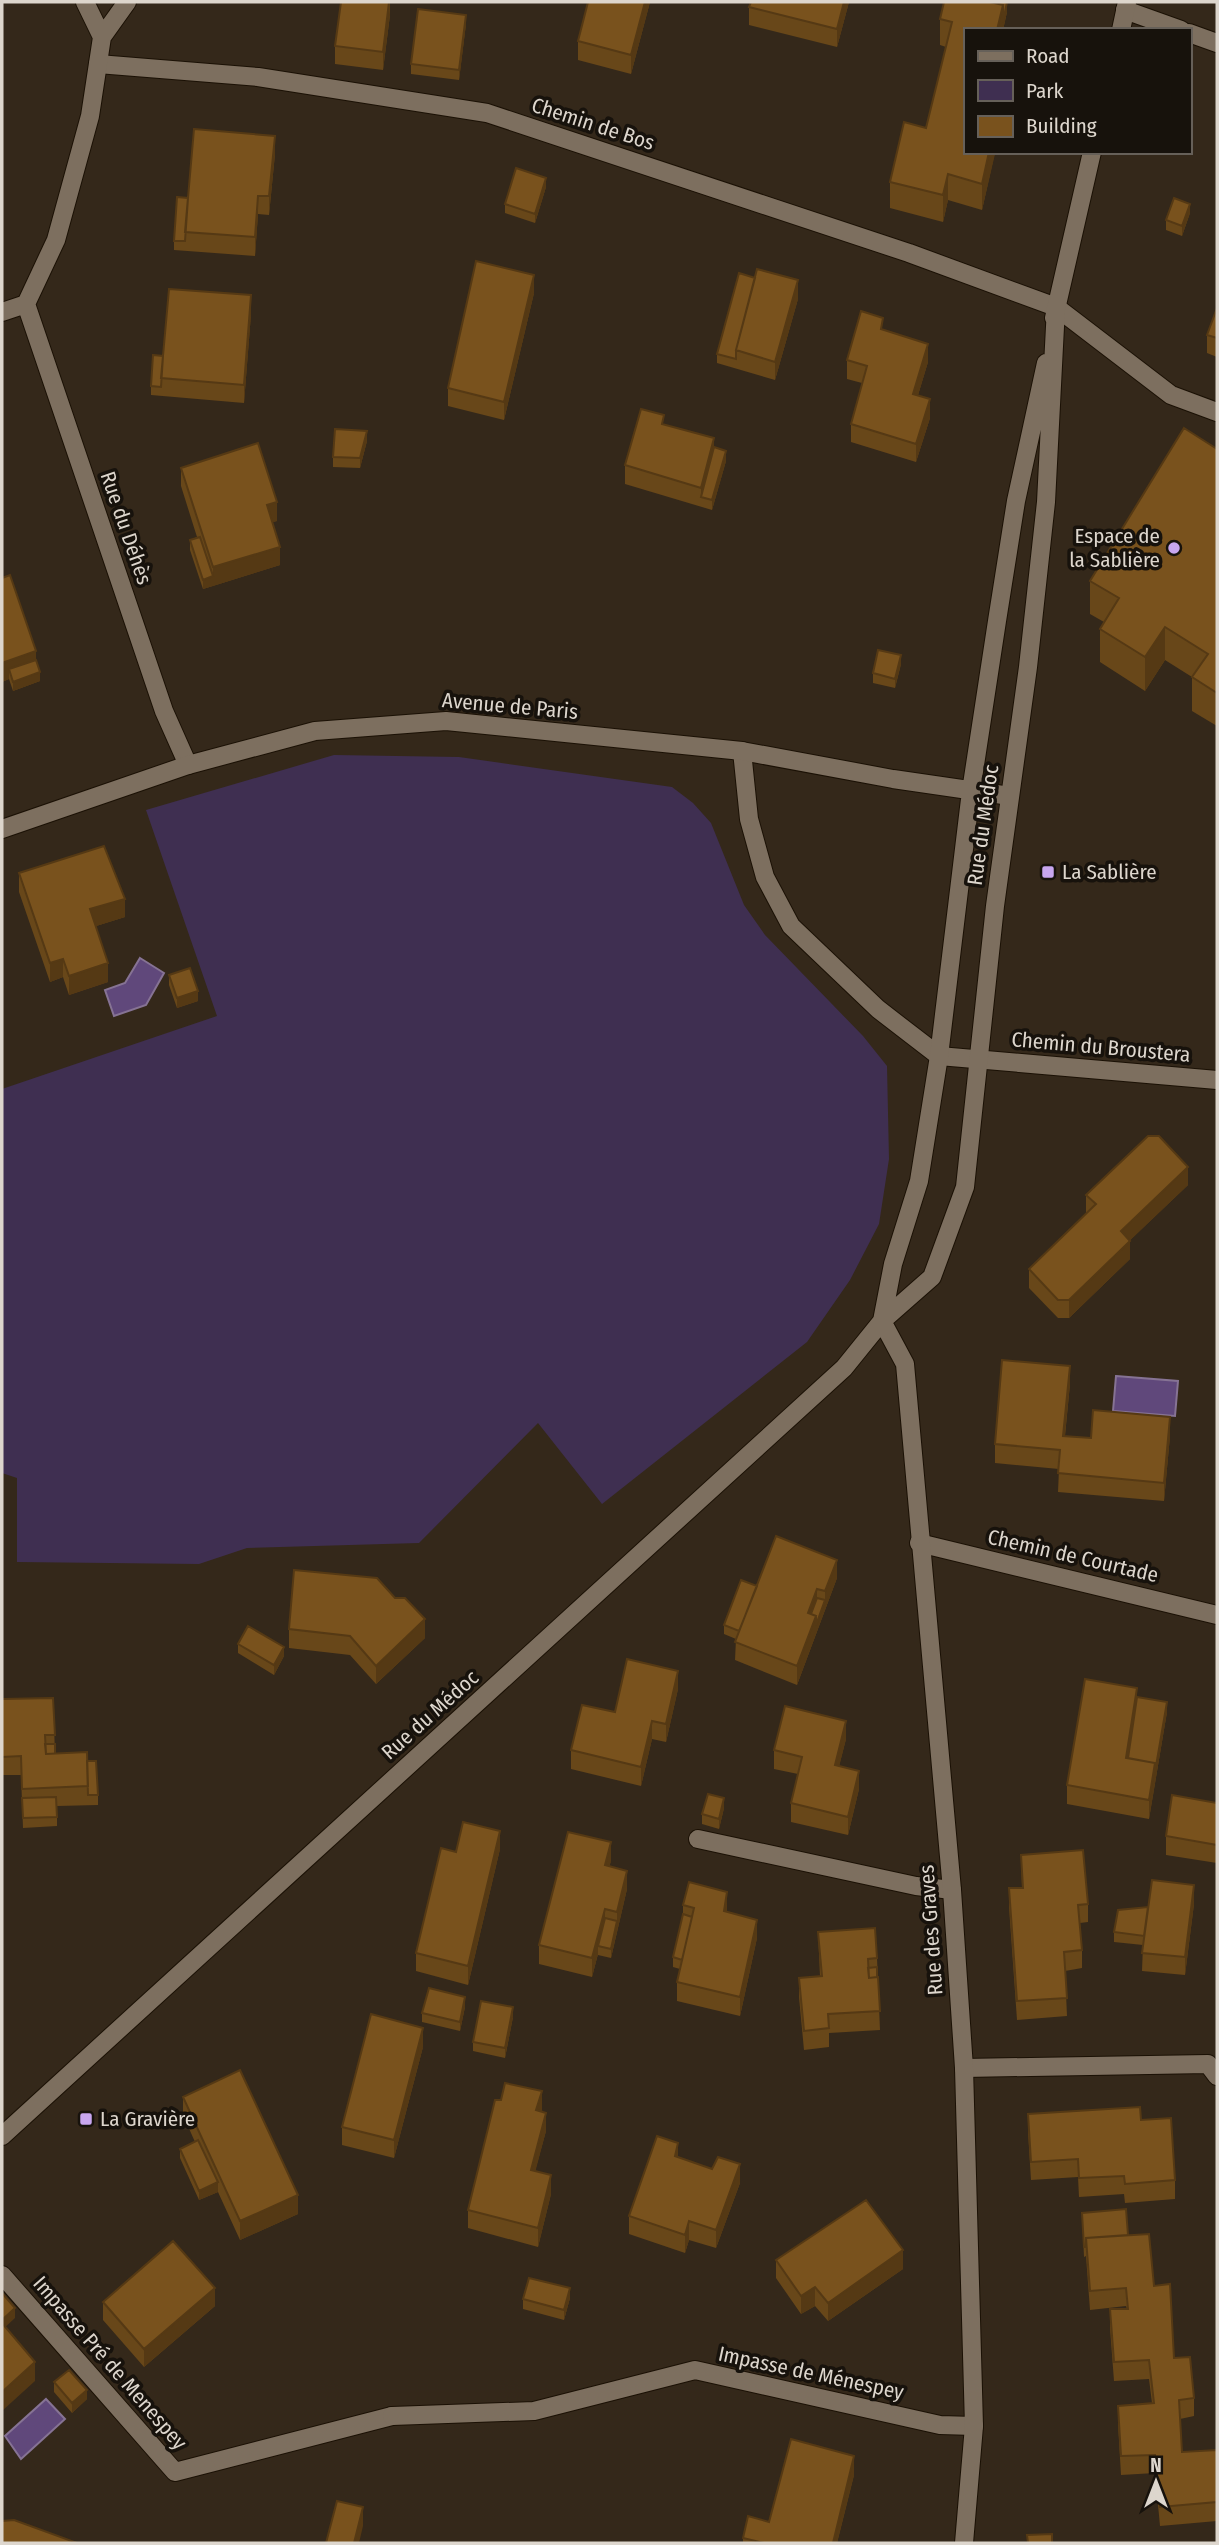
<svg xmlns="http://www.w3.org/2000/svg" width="1219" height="2545" viewBox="0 0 1219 2545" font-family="'Fira Sans Condensed',sans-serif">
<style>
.green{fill:#3f2f51}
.water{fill:#60487b;stroke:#867394;stroke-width:2}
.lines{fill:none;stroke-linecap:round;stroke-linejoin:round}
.lane-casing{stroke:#1b1105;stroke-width:20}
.street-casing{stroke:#1b1105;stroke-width:20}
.secondary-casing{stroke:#1b1105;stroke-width:20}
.lane{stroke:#7d6f5f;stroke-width:18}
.street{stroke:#7d6f5f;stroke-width:18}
.secondary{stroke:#7d6f5f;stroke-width:18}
.wall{fill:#684719}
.shaded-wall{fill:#553914}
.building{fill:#79521d;stroke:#553914;stroke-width:2}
.poi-dot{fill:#c8a6ef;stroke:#17120c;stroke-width:2.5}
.labels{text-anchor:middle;stroke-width:7;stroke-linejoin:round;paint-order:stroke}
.street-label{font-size:21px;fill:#ddd6cd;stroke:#17120c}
.poi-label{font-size:21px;fill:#ddd6cd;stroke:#17120c;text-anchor:start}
</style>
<rect width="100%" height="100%" fill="#34281a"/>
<path class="green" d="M334 755 459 757 672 787 693 803 711 823 744 905 765 935 863 1036 887 1066 889 1159 879 1224 850 1280 807 1342 602 1504 538 1423 419 1543 247 1548 199 1564 17 1562V1478L2 1473V1089L217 1016 146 810Z"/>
<path class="water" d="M140 958 164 973 146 1005 114 1016 105 990 125 983Z
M1116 1376 1178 1381 1175 1416 1113 1411Z
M46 2399 65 2419 21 2459 5 2436Z"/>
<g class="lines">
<g class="lane-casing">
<path id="lane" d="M98 64 258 77 487 113 909 253 1056 307 1171 395 1217 412
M698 1839 916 1886 952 1890
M2 2275 175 2472 392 2416"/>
</g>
<g class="street-casing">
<path id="street" d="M85 2 102 37
M1125 10 1181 30
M1189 33 1217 43
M26 304 56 240 90 116 102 37 127 2
M2 312 26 304 164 711 188 765
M742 751 749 819 765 877 791 926 878 1009 939 1056 1217 1080
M919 1543 1217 1615
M964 2068 1208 2064 1217 2076
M392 2416 534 2411 695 2370 940 2425 974 2426"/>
</g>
<g class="secondary-casing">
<path id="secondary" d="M1121 30 1127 2
M1054 318 1092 152
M2 829 188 765 315 731 446 721 742 751 893 779 1010 796
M882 1321 905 1364 952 1890 964 2068 974 2426 964 2543
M882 1321 893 1264 919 1181 939 1056 971 791 997 621 1016 501 1046 363
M2 2136 844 1368 882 1321 932 1277 965 1187 995 906 1028 667 1046 502 1056 307"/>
</g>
<use href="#lane" class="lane"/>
<use href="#street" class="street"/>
<use href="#secondary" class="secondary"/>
</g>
<path class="wall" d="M390 2V15L383 70 335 64V46Z
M650 2 631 74 578 60V41Z
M751 2H849L837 47 749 25V7Z
M1007 12 1003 30H965L995 152 982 210 948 200 943 222 890 208V182L926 128 946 47 940 45V19Z
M466 24 459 80 411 74V64Z
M275 154 269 215 258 214 255 256 174 250V241L188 198Z
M546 187 535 223 505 213V204Z
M1190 213 1182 236 1166 230V220Z
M534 293 504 420 448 406V388Z
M798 299 775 380 717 363V354Z
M1217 308V357L1207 353V335Z
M251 314 244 403 151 395V386L163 356Z
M883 330 928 362 918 395 930 418 916 462 851 442V424L862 383 847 379V360Z
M367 441 360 468 333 467V457Z
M714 447 726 461 712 510 625 484V465Z
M1217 449V726L1192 711V677L1165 660 1145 691 1100 662V629L1104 622 1090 614V581Z
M181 468 277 521 272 522 280 565 203 589 190 550V540L197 537 181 486Z
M2 578 36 651V660L40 681 13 691 9 679 2 682Z
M901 664 895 688 873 683V673Z
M19 873 125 917 96 926 108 982 69 995 63 977 50 982 19 892Z
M169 975 198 1001 177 1008 169 985Z
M1188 1185 1130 1240V1259L1069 1318H1058L1029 1288V1269L1086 1213V1195Z
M1070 1384 1065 1436 1091 1438 1170 1436 1164 1501 1058 1492 1059 1469 995 1463V1444Z
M837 1578 797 1685 735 1660 736 1639 724 1634V1625L757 1586Z
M289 1629 425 1638 376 1684 350 1655 289 1648Z
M238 1644 284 1656 274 1675 238 1653Z
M678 1689 666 1742 652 1739 641 1786 571 1769V1750L615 1712Z
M1137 1697 1167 1712 1149 1819 1067 1804V1785Z
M53 1698 55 1754 87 1761 98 1795V1805L57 1806V1826L23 1828 21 1775H2V1699Z
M846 1739 839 1766 859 1789 848 1835 791 1822V1803L798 1774 774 1769V1750Z
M1217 1803V1863L1166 1855V1836Z
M724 1808 719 1829 702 1824V1814Z
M500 1849 468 1985 416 1971V1953Z
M1021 1855 1088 1904V1922L1080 1923 1082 1950V1968L1065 1971 1067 2016 1017 2020 1009 1907V1888H1022Z
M611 1861 609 1866 627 1889 611 1958 598 1955V1954L592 1977 539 1964V1945Z
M1194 1904 1185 1975 1142 1971 1143 1945 1114 1942V1932Z
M683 1905 727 1912 757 1938 740 2016 677 2001V1982L680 1969 673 1967V1957L683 1914Z
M818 1932 877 1958 880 2030 829 2033V2047L804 2050 799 1997V1978L820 1976Z
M465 2007 460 2031 422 2022V2013Z
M513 2017 505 2058 473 2051V2042Z
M423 2047 394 2158 342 2145V2127Z
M183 2097 298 2214 240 2240 218 2192 199 2200 180 2158V2149L195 2142 183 2115Z
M542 2110 546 2131 535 2171 551 2194 538 2247 468 2228V2210Z
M1028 2114 1141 2120 1175 2180V2199L1125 2203 1124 2194 1079 2197 1078 2177 1031 2180 1028 2132Z
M678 2157 740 2183 716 2248 689 2240 685 2253 629 2234V2216Z
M1082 2213 1128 2235 1154 2286 1174 2358 1194 2398V2416L1180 2419 1182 2452 1217 2450V2521L1160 2526 1155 2473 1121 2475 1118 2424V2406L1152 2403 1149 2379 1114 2381 1110 2328V2309H1127L1126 2306 1090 2310 1086 2256 1084 2257Z
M776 2260 903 2269 828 2321 815 2306 801 2314 776 2278Z
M570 2298 564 2320 523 2309V2299Z
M103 2302 215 2306 144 2367 103 2320Z
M54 2382 87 2399 72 2413 54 2392Z
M854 2475 837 2543H743V2538L769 2522Z"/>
<path class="shaded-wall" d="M389 2 390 15 383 70V52Z
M645 2H650L631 74V55Z
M844 2H849L837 47V29Z
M1007 2V12L1003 30H997L1003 5Z
M466 15V24L459 80V70Z
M275 136V154L269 215V196Z
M989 152H995V154L982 210V184Z
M948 174V200L943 222V195Z
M546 178V187L535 223V214Z
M258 196V214L255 256V237Z
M1190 204V213L1182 236V226Z
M534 275V293L504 420V402Z
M798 280V299L775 380V362Z
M251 295V314L244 403V385Z
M928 344V362L913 412V394Z
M930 399V418L916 462V444Z
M367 431V441L360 468V458Z
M714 438V457L701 497V488Z
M726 451V461L712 510V500Z
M277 502V521L267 524V505Z
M280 547V565L213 586V567Z
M213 576V586L203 589V580Z
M1165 627V660L1145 691V657Z
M36 651V670L9 669V679L2 682V663Z
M901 655V664L895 688V679Z
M40 672V681L13 691V682Z
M125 899V917L90 928V909Z
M63 959V977L50 982V963Z
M108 963V982L69 995V976Z
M198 991V1001L177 1008V998Z
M1188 1167V1185L1121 1249V1231Z
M1130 1241V1259L1069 1318V1300Z
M1070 1366V1384L1063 1454V1436Z
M1170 1417V1436L1164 1501V1483Z
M837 1560V1578L797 1685V1666L816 1616 825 1600V1591Z
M817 1589V1607L811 1623 808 1613Z
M425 1619V1638L376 1684V1666Z
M284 1647V1656L274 1675V1665Z
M678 1671V1689L666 1742V1724Z
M1137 1688V1706L1126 1767V1758Z
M1167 1702V1712L1149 1819V1800Z
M652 1721V1739L641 1786V1767Z
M846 1721V1739L835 1783V1765Z
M859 1771V1789L848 1835V1817Z
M724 1798V1808L719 1829V1819Z
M500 1831V1849L468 1985V1966Z
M611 1842V1861L605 1884V1865Z
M627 1871V1889L611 1958V1949L617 1921V1912Z
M1194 1885V1904L1185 1975V1957Z
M727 1892V1911L724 1930V1911Z
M605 1909V1928L598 1946V1954L592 1977V1958Z
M757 1920V1938L740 2016V1997Z
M465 1997V2007L460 2031V2022Z
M513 2007V2017L505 2058V2048Z
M423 2028V2047L394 2158V2140Z
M542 2091V2110L536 2128V2110Z
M546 2113V2131L531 2188V2170Z
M678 2143V2161L675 2156Z
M740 2164V2183L716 2248V2230Z
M551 2175V2194L538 2247V2228Z
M218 2182V2192L199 2200V2191Z
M298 2195V2214L240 2240V2221Z
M689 2221V2240L685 2253V2235Z
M903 2250V2269L828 2321V2303Z
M815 2287V2306L801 2314V2296Z
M215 2288V2306L144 2367V2349Z
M570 2288V2298L564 2320V2310Z
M15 2308V2318L2 2330V2320Z
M35 2362V2381L2 2411V2392Z
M87 2390V2399L72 2413V2403Z
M854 2456V2475L837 2543H833Z
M363 2507V2526L359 2543H354Z"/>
<path class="building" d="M341 2H389L383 52 335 46Z
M588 2H645L631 55 578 41Z
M751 2H844L837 29 749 7Z
M944 2H990L1003 5 997 30H965V152H989L982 184 948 174 943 195 890 182 904 122 926 128 952 22 940 19Z
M991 2H1007L1003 22V5Z
M418 9 466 15 459 70 411 64Z
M194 129 275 136 269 196H258L255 237 185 232Z
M516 168 546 178 535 214 505 204Z
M177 197 188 198 185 241H174Z
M1174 198 1190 204 1182 226 1166 220Z
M476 261 534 275 504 402 448 388Z
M757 269 798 280 775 362 736 350Z
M739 273 755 278 736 350V359L717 354Z
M169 289 251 295 244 385 161 378Z
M1217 308V338L1207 335Z
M861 311 883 318 881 329 928 344 913 394 930 399 916 444 851 424 867 366 847 360Z
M153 355 163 356 161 387 151 386Z
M641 409 664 415 662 424 714 438 701 488 625 465Z
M1184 428 1217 449V693L1192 677 1208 654 1165 627 1145 657 1100 629 1119 598 1090 581Z
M335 429 367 431 360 458 333 457Z
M258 443 277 502 267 505 280 547 213 567 181 468Z
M714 447 726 451 712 500 701 497Z
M200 537 213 576 203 580 190 540Z
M10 575 36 651 2 663V578Z
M878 650 901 655 895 679 873 673Z
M36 660 40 672 13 682 9 669Z
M104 846 125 899 90 909 108 963 69 976 63 959 50 963 19 873Z
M190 968 198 991 177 998 169 975Z
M1148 1136H1159L1188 1167 1121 1231 1130 1241 1069 1300H1058L1029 1269 1096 1204 1086 1195Z
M1002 1360 1070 1366 1063 1436 1091 1438 1093 1410 1170 1417 1164 1483 1058 1473 1060 1450 995 1444Z
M776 1536 837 1560 825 1591 817 1589 808 1613 816 1616 797 1666 735 1642Z
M294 1570 377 1578 395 1598H405L425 1619 376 1666 350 1636 289 1629Z
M741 1580 757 1586 739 1631 724 1625Z
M817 1598 825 1600 816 1625V1616L811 1614Z
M248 1626 284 1647 274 1665 238 1644Z
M627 1659 678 1671 666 1724 652 1721 641 1767 571 1750 582 1705 615 1712Z
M1085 1679 1137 1688 1126 1758 1155 1763 1149 1800 1067 1785Z
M1137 1697 1167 1702 1155 1772V1763L1128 1758Z
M53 1698 55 1735H45L46 1754 87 1752 88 1786 22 1789 21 1756 2 1757V1699Z
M785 1706 846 1721 835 1765 859 1771 848 1817 791 1803 802 1757 774 1750Z
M45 1744H55V1754H46Z
M87 1761H96L98 1795H88Z
M708 1794 724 1798 719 1819 702 1814Z
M1172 1795 1217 1803V1845L1166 1836Z
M56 1797 57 1817 23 1818 22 1798Z
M463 1822 500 1831 468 1966 416 1953 441 1848 456 1852Z
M568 1832 611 1842 605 1865 627 1871 617 1912 605 1909 592 1958 539 1945Z
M1083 1850 1088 1904 1078 1905 1082 1950 1064 1952 1067 1998 1017 2001 1009 1888H1023L1021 1855Z
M1152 1880 1194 1885 1185 1957 1142 1953Z
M689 1882 727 1892 724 1911 757 1920 740 1997 677 1982 694 1908 683 1905Z
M1148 1907 1144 1936 1114 1932 1118 1910Z
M683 1914 692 1917 682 1960 673 1957Z
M605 1918 617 1921 611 1949 598 1946Z
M875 1928 877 1958 868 1959 869 1978 878 1977 880 2011 828 2014 829 2028 804 2031 799 1978 822 1976 818 1932Z
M877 1967V1977L869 1978 868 1968Z
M429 1988 465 1997 460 2022 422 2013Z
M481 2001 513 2007 505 2048 473 2042Z
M371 2014 423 2028 394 2140 342 2127Z
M240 2070 298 2195 240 2221 183 2097Z
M505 2083 542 2091 536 2110 546 2113 531 2170 551 2175 538 2228 468 2210 495 2100H501Z
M1140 2107 1141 2120 1171 2118 1175 2180 1125 2184 1124 2176 1079 2178 1078 2159 1031 2162 1028 2114Z
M657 2136 678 2143 675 2156 712 2169 718 2157 740 2164 716 2230 689 2221 685 2235 629 2216Z
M198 2140 218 2182 199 2191 180 2149Z
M866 2200 903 2250 828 2303 815 2287 801 2296 776 2260Z
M1126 2209 1128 2235 1086 2238V2247H1084L1082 2213Z
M1149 2234 1154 2286 1170 2284 1174 2358 1190 2357 1194 2398 1179 2400 1182 2452 1217 2450V2502L1160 2507 1155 2455 1121 2456 1118 2406 1154 2403 1149 2360 1114 2362 1110 2309H1128L1126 2288 1090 2291 1086 2238Z
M173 2241 215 2288 144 2349 103 2302Z
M529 2278 570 2288 564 2310 523 2299Z
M2 2293 15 2308 2 2320Z
M2 2323 35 2362 2 2392Z
M69 2370 87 2390 72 2403 54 2382Z
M791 2439 854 2456 833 2543H764L743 2538 748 2516 769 2522Z
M337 2501 363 2507 354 2543H326Z
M14 2520 77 2543H2V2521Z
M1052 2534V2543H1028L1027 2535Z"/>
<g class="poi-dot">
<circle cx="1174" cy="548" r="7"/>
<rect x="1041" y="865" width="14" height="14" rx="3.5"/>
<rect x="79" y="2112" width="14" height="14" rx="3.5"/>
</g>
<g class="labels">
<g class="street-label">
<text transform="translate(593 124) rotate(18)" y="7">Chemin de Bos</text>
<text transform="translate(126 528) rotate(71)" y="7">Rue du Déhès</text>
<text transform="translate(510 706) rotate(5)" y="7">Avenue de Paris</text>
<text transform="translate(983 825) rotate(-82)" y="7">Rue du Médoc</text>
<text transform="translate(1101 1047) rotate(5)" y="7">Chemin du Broustera</text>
<text transform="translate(1073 1556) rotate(13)" y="7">Chemin de Courtade</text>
<text transform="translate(430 1715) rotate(-42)" y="7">Rue du Médoc</text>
<text transform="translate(931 1930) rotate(-94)" y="7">Rue des Graves</text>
<text transform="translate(110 2363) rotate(49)" y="7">Impasse Pré de Menespey</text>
<text transform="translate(811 2373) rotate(12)" y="7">Impasse de Ménespey</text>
</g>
<g class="poi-label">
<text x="1160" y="543" text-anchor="end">Espace de<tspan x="1160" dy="24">la Sablière</tspan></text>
<text x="1062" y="879">La Sablière</text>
<text x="100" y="2126">La Gravière</text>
</g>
</g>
<rect width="1219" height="2545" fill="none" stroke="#ddd6cd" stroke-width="7"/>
<rect x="964" y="28" width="228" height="126" fill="#17120c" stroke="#666059" stroke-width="2"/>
<rect x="978" y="51" width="35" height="10" fill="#7d6f5f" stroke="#666059" stroke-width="2"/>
<text x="1026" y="63" font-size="21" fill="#ddd6cd">Road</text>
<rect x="978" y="80" width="35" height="21" fill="#3f2f51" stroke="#666059" stroke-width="2"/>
<text x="1026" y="98" font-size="21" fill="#ddd6cd">Park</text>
<rect x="978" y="116" width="35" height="21" fill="#79521d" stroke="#666059" stroke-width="2"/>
<text x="1026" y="133" font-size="21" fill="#ddd6cd">Building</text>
<g transform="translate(1156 2482)" stroke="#17120c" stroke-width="5" paint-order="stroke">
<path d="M0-5L12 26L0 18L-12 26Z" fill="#ddd6cd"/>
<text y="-10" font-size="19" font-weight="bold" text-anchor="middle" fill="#ddd6cd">N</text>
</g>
</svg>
